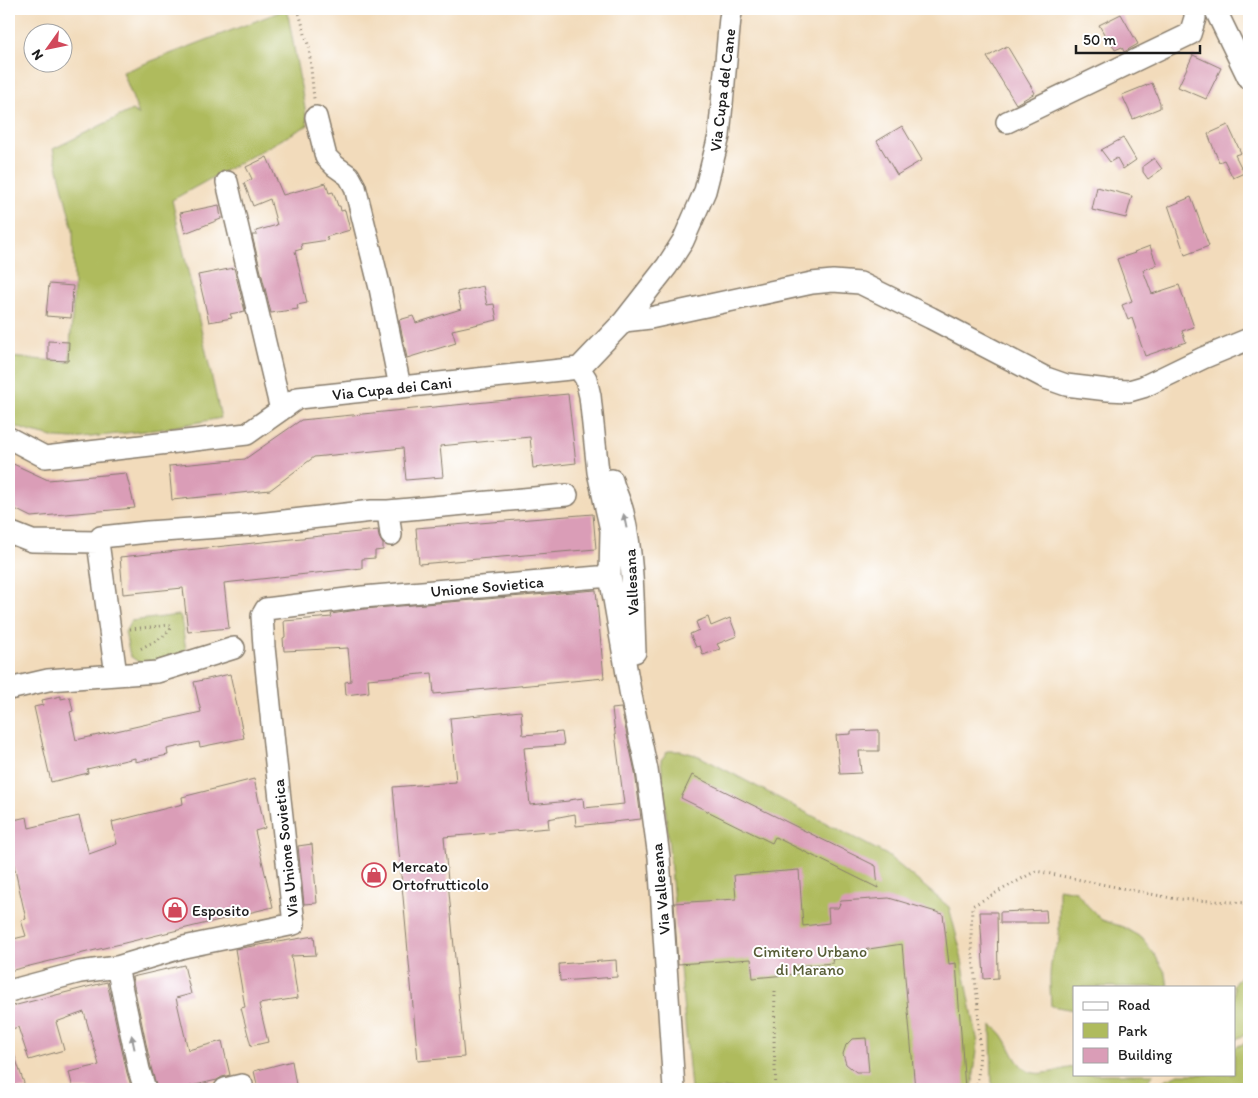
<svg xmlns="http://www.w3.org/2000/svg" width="1258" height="1098" viewBox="0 0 1258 1098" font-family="Itim,sans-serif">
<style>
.green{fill:#afbb5d;stroke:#666c3c}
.building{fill:#da9db7}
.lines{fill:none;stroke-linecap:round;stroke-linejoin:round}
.minor-casing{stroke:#877c6c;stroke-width:24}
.path{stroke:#877c6c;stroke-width:3;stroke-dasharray:1 4;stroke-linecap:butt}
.minor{stroke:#fff;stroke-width:21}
.oneway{fill:#999}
.labels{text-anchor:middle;stroke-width:4;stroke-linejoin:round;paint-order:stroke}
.street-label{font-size:16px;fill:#1c1c1c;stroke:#fff}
.poi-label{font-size:16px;fill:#1c1c1c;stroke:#fff;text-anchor:start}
.park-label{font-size:16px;fill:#575c36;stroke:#fff}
</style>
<rect width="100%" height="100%" fill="#fff"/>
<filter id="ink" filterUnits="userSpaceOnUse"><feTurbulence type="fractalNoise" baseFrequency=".02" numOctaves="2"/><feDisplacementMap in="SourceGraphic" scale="10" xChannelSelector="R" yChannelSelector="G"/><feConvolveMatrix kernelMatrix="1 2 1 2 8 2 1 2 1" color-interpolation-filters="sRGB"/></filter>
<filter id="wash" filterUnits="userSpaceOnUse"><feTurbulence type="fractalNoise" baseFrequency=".0096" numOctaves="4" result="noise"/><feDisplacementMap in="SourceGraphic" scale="20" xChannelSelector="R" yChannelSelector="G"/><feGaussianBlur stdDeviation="1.12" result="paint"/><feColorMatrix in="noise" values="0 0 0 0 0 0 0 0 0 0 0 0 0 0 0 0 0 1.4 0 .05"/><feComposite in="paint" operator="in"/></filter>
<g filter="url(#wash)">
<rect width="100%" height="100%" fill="#f2dbbb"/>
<path class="green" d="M287 9 308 125 172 200 221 418 162 429 73 439 57 438 28 431 9 424V357L69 362 74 289 73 230 53 149 132 110 139 115 123 72Z
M179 615 181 618 187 656 143 665 130 656 125 632 131 621Z
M668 751H681L699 756 887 855 949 907 959 945 978 1043 972 1089H691L661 760Z
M1059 888 1076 891 1087 905 1102 920 1123 927 1142 938 1155 955 1166 974 1168 987H1074V1010L1051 1006C1050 985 1047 960 1059 942Z
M1249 957V1033L1234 1040V987H1232L1240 976Z
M991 1025C1010 1034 1010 1061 1028 1071 1031 1073 1039 1074 1043 1073 1053 1073 1064 1068 1074 1067V1074H1154L1142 1087 1137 1089H992Z
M1249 1041V1089H1145L1178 1074H1234V1048Z"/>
<g id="blocks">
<path class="building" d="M1121 14 1138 44 1124 52 1122 47 1115 50 1110 40 1108 41 1099 25Z
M1007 46 1035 93 1016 104 987 57Z
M1193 55 1221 68 1206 99 1178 87Z
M1152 83 1160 103V108L1133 119 1122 95Z
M1228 125 1241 153 1235 155 1244 173 1233 178 1224 160 1219 162 1208 134Z
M902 126 922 160 897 175 877 141Z
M1123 138 1136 160 1123 169 1117 158 1110 162 1101 150Z
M267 157 283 195 326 183 329 193 333 192 338 206H340L341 211 345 210 350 230 326 237 328 240 301 244 302 249 295 251 307 303 297 305 298 309 271 313 252 235H257L256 231 277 225 270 199 253 206 244 183 252 179 246 167Z
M1154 158 1162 169 1148 179 1143 172V166Z
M1097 187 1132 196 1126 218 1092 210Z
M1191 197 1209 246 1185 255 1168 205 1170 206Z
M219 205 221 219 185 233 180 213Z
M1150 246 1157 265 1143 270 1152 294 1179 285 1194 327 1182 331 1186 342 1145 356 1132 318 1128 320 1122 305 1132 301 1117 259 1135 253 1134 252Z
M234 268 245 311 230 314 232 318 209 322 198 275Z
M49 284 73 286 71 318 46 316Z
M483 286 487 305 494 304 497 320 452 330 456 343 407 358 399 320 413 316 416 323 461 309 457 292Z
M48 341 69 342 68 361 48 360Z
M568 394 576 463 533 468 530 437 440 446 443 477 406 480 403 448 314 457 270 490 172 500 169 466 245 459 301 420Z
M9 462 48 480 126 473 135 508 31 517 9 506Z
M593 514 596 549 419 564 416 528Z
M378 530 379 537 383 544V550L375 551V558L362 559V568L224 583 229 628 188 632 183 588 123 594 120 557Z
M596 590 604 678 434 694 432 673 368 679 369 692 346 695 345 682 351 681 348 648 284 651 283 638 285 637 284 621 332 617 331 614 364 609Z
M708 617 711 626 730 618 737 636 717 644 720 649 703 655 700 646 696 647 690 634 699 630 696 622Z
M230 674 244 738 200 747 199 742 167 749 168 755 135 762V758L87 769 88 773 51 782 34 707 43 705 42 700 61 696V699L70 697 73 711 70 712 76 740 201 712 194 682Z
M621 708 635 772 641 819 576 826 575 814 548 819 549 828 444 837 464 1057 418 1061 393 787 456 782 450 718 521 711 523 735 562 732 564 745 524 748 530 805 569 801V800L583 798 584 808 624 804 612 709Z
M879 730V751H859L861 773 840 774 836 735 851 734V731Z
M692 775 876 866 878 888 775 837 772 843 681 798Z
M254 779 265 828 255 831 273 907 9 971V940L26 936 21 920 26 919 9 843V821L27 817 29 828 79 816 89 854 117 844 112 822 183 804 182 797Z
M312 844 317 903 304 904 298 846Z
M799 870 803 926 829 923 828 908H838L841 901 889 898 943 914 949 964 956 963 965 1089H915L902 944 862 950 863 957 832 959 833 963 797 966V974L753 978 751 959 678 964 674 903 736 899 734 875Z
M1046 910 1047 923H1000V912Z
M980 912H997L998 978 984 979Z
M314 936 316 955 291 956 298 998 259 1004 268 1042 251 1046 241 1008 245 1007 235 949Z
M616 960 617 977 560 981 559 964Z
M184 965 191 994 176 998 188 1050 222 1041 230 1075 222 1077 217 1080 178 1089H157L151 1067 132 977Z
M107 982 127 1073 132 1089H73L69 1072 99 1065 84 1012 56 1022 64 1050 29 1060 18 1027 9 1030V1007Z
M866 1038 869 1072H856L846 1064 843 1054 846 1045 852 1039Z
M11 1045 26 1089H9V1046Z
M292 1061 296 1085 278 1089H258L254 1071Z"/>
</g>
</g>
<g filter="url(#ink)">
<use href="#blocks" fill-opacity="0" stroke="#877c6c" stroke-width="1"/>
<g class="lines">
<g class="minor-casing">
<path id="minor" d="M1215 9 1249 79
M316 117 326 157 335 166 349 176 355 187 380 288 400 387
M1007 122 1190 34 1195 18V9
M227 182 281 410
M624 321 650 318 812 283 833 281 860 283 931 318 1046 378 1066 385 1108 390 1129 391 1143 387 1203 358 1249 339
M579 368 586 379 590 396 598 472 611 530 610 576 630 691 647 770 659 857 674 1089
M579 368 624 321 667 266 683 241 705 191 719 136 730 18 732 9
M9 438 45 457 247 434 298 398 579 368
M612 480C615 493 622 504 624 517 634 561 633 607 635 652
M388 511 567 495
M9 532 32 541 98 542
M116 675 98 542 101 537 148 532 248 525 372 511H388L391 535
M9 689 48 680 157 672 234 648
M117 967 139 1070 145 1089
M9 991 80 972 117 967 184 947 294 924 276 763 264 647 262 616 266 609 363 597 610 576
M225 1089 242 1085"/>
</g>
<path class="path" d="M298 9 309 48 314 99
M130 629 170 625 172 627C165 638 149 644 138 650
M775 991 774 1045 776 1089
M977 1089 980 1053 978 1006 971 939 972 906 1036 871 1176 899 1249 903"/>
<use href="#minor" class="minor"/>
</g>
<defs><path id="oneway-solid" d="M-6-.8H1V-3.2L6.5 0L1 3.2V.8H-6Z" transform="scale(1.25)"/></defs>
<g class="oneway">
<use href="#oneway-solid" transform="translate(625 521) rotate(-102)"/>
<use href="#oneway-solid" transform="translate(133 1042) rotate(-102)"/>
</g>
</g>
<defs>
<g id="shop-ring" transform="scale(1.25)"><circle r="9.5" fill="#fff" stroke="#d1495b" stroke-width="1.5"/><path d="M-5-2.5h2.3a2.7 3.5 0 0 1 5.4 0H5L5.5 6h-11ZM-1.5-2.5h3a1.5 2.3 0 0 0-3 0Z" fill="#d1495b"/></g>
</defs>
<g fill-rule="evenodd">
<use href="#shop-ring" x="374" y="875"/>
<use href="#shop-ring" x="175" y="910"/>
</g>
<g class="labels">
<g class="street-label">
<text transform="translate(722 90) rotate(-83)" y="6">Via Cupa del Cane</text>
<text transform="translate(392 388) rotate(-6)" y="6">Via Cupa dei Cani</text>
<text transform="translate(631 582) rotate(-93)" y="6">Vallesana</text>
<text transform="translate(487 586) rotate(-5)" y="6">Unione Sovietica</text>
<text transform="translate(285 848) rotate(-96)" y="6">Via Unione Sovietica</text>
<text transform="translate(660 889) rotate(-95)" y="6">Via Vallesana</text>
</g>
<g class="poi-label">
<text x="392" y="872">Mercato<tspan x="392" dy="18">Ortofrutticolo</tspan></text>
<text x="192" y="916">Esposito</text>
</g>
<g class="park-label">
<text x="810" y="957">Cimitero Urbano<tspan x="810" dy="18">di Marano</tspan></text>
</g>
</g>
<rect width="1258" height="1098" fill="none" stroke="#fff" stroke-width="30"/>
<rect x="1073" y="986" width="162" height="90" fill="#ffffff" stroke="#a4a4a4"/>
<rect x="1083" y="1002" width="25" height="8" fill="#ffffff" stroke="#a4a4a4"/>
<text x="1118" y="1010" font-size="15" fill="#1c1c1c">Road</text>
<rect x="1083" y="1023" width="25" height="15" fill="#afbb5d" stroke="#a4a4a4"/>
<text x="1118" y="1036" font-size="15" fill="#1c1c1c">Park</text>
<rect x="1083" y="1048" width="25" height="15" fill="#da9db7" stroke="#a4a4a4"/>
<text x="1118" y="1060" font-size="15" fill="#1c1c1c">Building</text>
<g transform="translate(48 48) rotate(237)"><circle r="24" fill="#ffffff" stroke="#a4a4a4"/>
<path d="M0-4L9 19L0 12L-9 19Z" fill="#d1495b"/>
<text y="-8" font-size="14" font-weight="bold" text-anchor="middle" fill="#1c1c1c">N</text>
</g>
<path d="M1076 45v8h124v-8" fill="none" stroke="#1c1c1c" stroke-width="2.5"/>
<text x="1083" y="45" font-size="15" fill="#1c1c1c" stroke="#ffffff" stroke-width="4" paint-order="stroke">50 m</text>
</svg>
